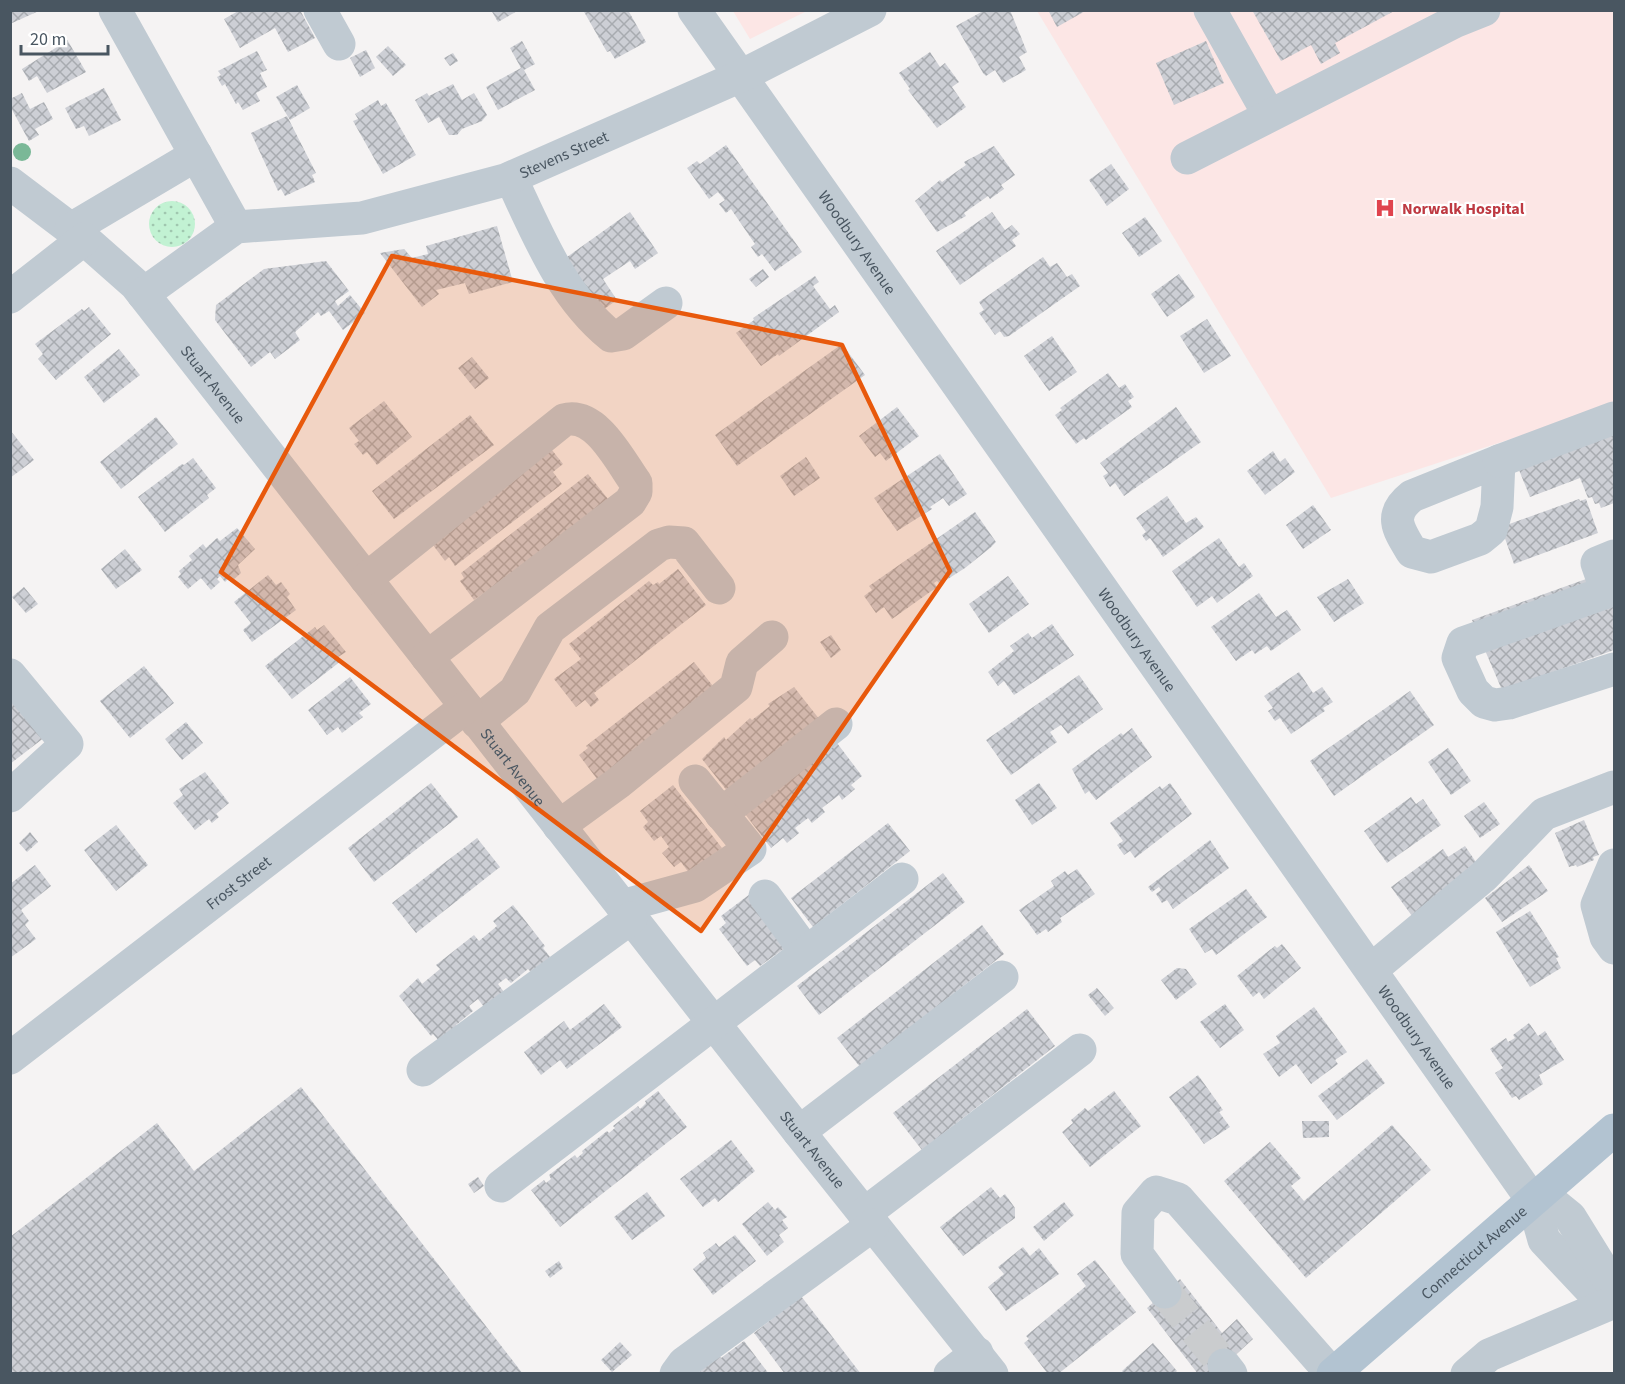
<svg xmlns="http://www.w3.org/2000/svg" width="1625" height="1384" viewBox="0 0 1625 1384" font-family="'Source Sans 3',sans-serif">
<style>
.medical{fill:#fce6e5}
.green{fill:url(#green-dots)}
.building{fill:url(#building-cross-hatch)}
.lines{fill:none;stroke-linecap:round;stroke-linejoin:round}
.minor-tunnel{stroke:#caccce;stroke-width:33;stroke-dasharray:33 16;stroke-linecap:butt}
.minor{stroke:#c0cad2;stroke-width:33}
.major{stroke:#b2c3d1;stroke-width:33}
.tree{fill:#7ab897}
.marked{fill:#e8590c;fill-opacity:0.2;stroke:#e8590c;stroke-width:4.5;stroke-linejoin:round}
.labels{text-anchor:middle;stroke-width:4.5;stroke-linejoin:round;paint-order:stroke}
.street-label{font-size:16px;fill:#495661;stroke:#fff}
.health-label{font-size:16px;font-weight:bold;fill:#be3a42;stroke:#fff;text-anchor:start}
</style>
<defs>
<pattern id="green-dots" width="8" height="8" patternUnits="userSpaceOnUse" patternTransform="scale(1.5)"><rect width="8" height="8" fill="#c2f2d3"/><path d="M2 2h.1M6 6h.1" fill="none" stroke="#a0c7af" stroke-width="1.8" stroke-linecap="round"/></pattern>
<pattern id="building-cross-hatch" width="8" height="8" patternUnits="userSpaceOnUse" patternTransform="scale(1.5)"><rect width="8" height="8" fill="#cdcfd5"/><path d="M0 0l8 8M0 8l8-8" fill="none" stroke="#a8abb0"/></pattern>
</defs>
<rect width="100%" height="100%" fill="#f5f3f3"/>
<path class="medical" d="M733 11H807L750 39Z
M1037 11H1614V405L1331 498Z"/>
<path class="green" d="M149 224a23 23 0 1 1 46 0a23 23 0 1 1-46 0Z"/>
<path class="building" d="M13 10H41L10 24V12Z
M240 10H300L315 38 288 52 275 28 240 48 224 19Z
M491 10H519L498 22Z
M583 10H628L646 42 615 59 610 51 607 52Z
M985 10H1010L1027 52 1019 57 1026 70 1003 83 995 70 986 76 983 73 956 26Z
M1048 10H1087L1057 27Z
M1252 10H1396L1335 43 1340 53 1321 64 1311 45 1281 61Z
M65 36 86 72 47 93 37 76 29 81 22 69 57 47 55 42Z
M522 41 535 64 524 70 535 90 498 110 486 87 521 68 510 48Z
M1206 41 1224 83 1174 105 1156 63Z
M388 46 406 65 393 76 376 57Z
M366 50 375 68 360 77 350 58Z
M257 51 267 70 260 73 267 87 256 93 260 101 243 110 238 102 236 104 225 84 222 86 217 77 221 75 218 71Z
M930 52 940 67 945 63 959 82 952 87 966 107 937 128 908 90 910 89 899 73Z
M453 53 458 61 450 66 444 58Z
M453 84 462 100 474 93 487 115 482 121 462 129 457 135H449L439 117 428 123 415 100 427 93 429 96Z
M297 85 310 108 290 120 276 97Z
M104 88 121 120 89 136 84 126 76 129 65 108Z
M22 93 30 109 44 102 53 119 35 129 39 135 29 141 10 106V99Z
M378 100 381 106 386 103 416 155 383 174 353 121 358 119 355 114Z
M287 116 316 173 312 175 315 182 285 196 281 189 278 191 251 133Z
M726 145 802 252 775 271 762 254 758 257 751 247 755 244 731 209 726 213 719 204 725 200 718 192 709 199 687 168 697 161 700 164Z
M994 146 1015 175 1001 185 1004 189 990 199 988 196 964 213 966 216 937 232 915 201 940 180 942 182 966 165 964 162Z
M1111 164 1129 189 1107 206 1089 180Z
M630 212 658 253 635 269 630 261 603 279 617 300 597 314 560 262Z
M992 212 1005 230 1012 225 1020 234 1012 240 1016 246 960 285 936 251Z
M1145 217 1162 241 1139 257 1122 233Z
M497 226 513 282 469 294 465 283 436 290 439 294 422 307 380 253 404 249 412 258 428 254 426 246Z
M1043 257 1050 267 1057 263 1067 277 1072 274 1080 286 1009 336 1004 337 1000 331 995 335 979 313 984 310 979 302Z
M326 261 349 291 335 301 338 306 350 295 365 313 343 330 329 311 321 316 318 312 295 332 300 340 275 359 270 352 251 367 215 320 216 305 264 269Z
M763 269 769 277 756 287 749 279Z
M1179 274 1195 297 1167 317 1151 294Z
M815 276 819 282 813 286 830 309 835 305 839 312 779 356 778 354 761 366 736 333 754 320 753 318Z
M89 307 111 334 56 380 38 359 43 354 35 344 82 309 84 311Z
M1207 319 1231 356 1204 373 1180 336Z
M1052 336 1077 372 1049 391 1024 356Z
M842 344 865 375 737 466 715 435Z
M119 349 140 375 104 403 84 377Z
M472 357 489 378 475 389 458 368Z
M1108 373 1119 388 1125 384 1134 397 1128 401 1132 407 1086 440 1084 438 1076 444 1055 415 1062 410 1060 408Z
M384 401 412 437 377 465 367 452 363 455 354 444 359 441 349 428Z
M897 407 919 436 886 461 880 453 875 457 859 436Z
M1176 407 1201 442 1124 496 1115 483 1110 487 1103 476 1108 473 1100 463Z
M470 415 494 445 394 519 372 491Z
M156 417 178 444 121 489 100 462Z
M10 430 34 460 10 478Z
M1614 434V503L1601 508 1599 503 1595 504 1592 497 1588 498 1580 478 1530 497 1519 470Z
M552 450 563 464 553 472 562 484 455 566 449 557 445 561 433 545Z
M1273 451 1280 462 1285 458 1295 472 1265 495 1247 471Z
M940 454 967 494 949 506 943 498 930 507 932 509 897 531 874 498Z
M806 457 820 478 794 496 780 476Z
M193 458 216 488 207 495 209 498 165 532 138 497 182 464 184 465Z
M588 474 612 504 474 600 460 581 464 578 461 573Z
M1167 496 1186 523 1196 517 1204 527 1163 557 1150 538 1146 541 1142 535 1146 532 1136 518Z
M1579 499 1580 501 1586 499 1598 533 1514 564 1501 527Z
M1313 505 1331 530 1303 549 1286 525Z
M975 512 996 542 990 548 965 568 940 584 937 581 934 583 937 587 892 619 884 607 876 613 864 596 872 590 869 586Z
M237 528 255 549 238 565 241 573 231 582 228 579 225 582 220 576 217 579 220 582 211 590 201 578 188 589 178 577 181 574 179 571 192 560 189 556 203 544 206 548 217 538 220 541Z
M1219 538 1239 567 1244 563 1253 576 1217 603 1212 596 1197 607 1172 571Z
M125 549 142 570 116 589 101 569Z
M678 569 706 605 594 693 599 700 591 707 585 700 576 707 554 679 581 659 569 644 649 581 653 585 658 582 659 584Z
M1614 569V650L1502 690 1472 620Z
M268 575 276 585 281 582 290 594 287 597 296 610 252 642 243 630 251 623 234 602Z
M1008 576 1029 604 989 633 969 604Z
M1348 579 1364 603 1334 622 1317 597Z
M24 587 38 604 26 613 12 597Z
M1259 593 1276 617 1287 610 1301 630 1271 651 1267 646 1255 654 1252 650 1236 661 1211 627Z
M1052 624 1074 655 1014 695 1004 681 998 686 988 672 1014 651 1010 646 1028 633 1032 638Z
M324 625 346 652 338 657 341 661 292 699 265 666 315 627 317 630Z
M831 635 841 650 831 658 820 642Z
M694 662 720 695 600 783 579 755 588 748 586 746Z
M144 666 174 703 130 738 100 701Z
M1299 672 1313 693 1322 687 1333 702 1323 708 1325 711 1291 734 1280 718 1275 721 1268 711 1273 708 1264 696Z
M1079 675 1103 709 1068 734 1061 725 1050 732 1057 742 1011 775 986 740Z
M350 677 371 704 359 713 363 717 342 733 338 727 327 735 308 710Z
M794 687 820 720 728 792 702 759 724 737 726 740 750 718 752 720 770 706 768 704Z
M1410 691 1434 725 1334 796 1310 761Z
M10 693 45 737 10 764Z
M186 722 203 743 182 760 165 739Z
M1132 728 1152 757 1096 800 1089 791 1085 794 1072 769 1121 733 1123 735Z
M837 743 862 776 851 785 855 789 842 800 839 795 822 808 825 812 812 823 808 818 795 828 799 833 787 843 783 838 771 848 745 814Z
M1448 748 1471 781 1451 795 1428 762Z
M205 772 229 803 216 814 219 817 212 823 209 819 195 830 173 803 183 795 179 789Z
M431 783 458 817 374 882 348 848Z
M1039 783 1057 808 1032 825 1015 800Z
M1170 783 1192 814 1135 858 1130 851 1124 855 1117 845 1123 841 1110 823 1160 786 1162 789Z
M673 785 722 848 689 873 681 862 674 867 662 853 669 847 661 836 654 841 643 827 648 822 640 811Z
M1411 797 1416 804 1423 799 1441 825 1387 863 1364 831Z
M1484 802 1500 824 1480 838 1464 816Z
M1584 820 1599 855 1593 857 1594 860 1577 867 1576 865 1569 867 1555 833Z
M888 823 910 851 813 927 791 898Z
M116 825 148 865 116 891 84 850Z
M30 832 38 842 27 852 19 843Z
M477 838 500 867 416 933 392 903Z
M1210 840 1229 868 1173 909 1167 900 1162 903 1156 894 1161 890 1159 887 1152 892 1148 887Z
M1465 846 1480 868 1412 916 1391 887 1443 849 1448 857Z
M35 865 51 886 21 910 29 921 25 925 36 939 10 958V884Z
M1529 865 1548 891 1502 922 1485 898Z
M1077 869 1095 894 1060 918 1062 922 1048 932 1046 929 1037 935 1019 910 1054 886 1051 881 1065 871 1068 875Z
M943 873 965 902 819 1015 797 986Z
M1246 889 1267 917 1216 955 1212 949 1205 953 1189 929Z
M750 894 789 945 760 966 755 960 747 966 719 929 726 923 721 916Z
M513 905 545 946 543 948 550 957 532 973 528 969 511 983 506 978 498 984 504 992 484 1007 478 999 469 1006 473 1011 456 1025 460 1029 440 1042 433 1034 431 1036 399 996 418 978 422 984 440 969 436 965 474 935 479 941 497 926 493 921Z
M1530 911 1559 957 1556 958 1561 968 1530 987 1496 932Z
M982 925 1004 954 860 1067 837 1038Z
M1282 944 1301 968 1264 999 1259 992 1253 997 1237 976 1275 946 1277 948Z
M1177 968 1186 969 1197 984 1176 1000 1161 980Z
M1097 988 1114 1008 1105 1016 1088 995Z
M604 1004 622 1027 567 1069 560 1060 541 1075 524 1052 564 1021 570 1030Z
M1225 1004 1244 1030 1220 1048 1200 1022Z
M1314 1007 1347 1052 1335 1060 1338 1064 1311 1084 1296 1064 1279 1077 1263 1054 1280 1043 1276 1036Z
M1027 1009 1055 1046 922 1150 893 1113Z
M1529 1023 1538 1036 1545 1031 1564 1060 1539 1075 1543 1084 1519 1100 1516 1096 1512 1098 1495 1073 1503 1068 1490 1049 1506 1038 1508 1042 1515 1038 1513 1035Z
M1367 1059 1385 1083 1337 1120 1318 1096Z
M1198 1075 1223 1110 1219 1112 1230 1127 1204 1144 1169 1097Z
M301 1087 523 1374H10V1237L157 1123 194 1171Z
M658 1091 687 1127 560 1227 531 1190 544 1180 546 1183 551 1179 549 1175 575 1155 577 1158 583 1153 582 1151 607 1131 609 1133 615 1128 613 1126 638 1106 640 1109 646 1103 645 1101Z
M1114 1091 1141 1126 1090 1167 1062 1132 1073 1123 1071 1120 1085 1108 1088 1111Z
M1302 1121H1329V1137L1303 1138Z
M1392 1125 1431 1170 1306 1278 1224 1181 1270 1142 1301 1178 1291 1186 1304 1201Z
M731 1140 755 1171 718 1202 715 1198 703 1207 680 1179Z
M478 1177 484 1186 474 1193 468 1184Z
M991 1187 1000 1198 1005 1194 1015 1208V1218L963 1256 940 1227Z
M647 1192 665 1216 632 1240 614 1217Z
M768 1202 775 1210 778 1207 787 1217 782 1220 788 1228 779 1235 784 1242 767 1256 742 1224Z
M1064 1202 1074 1215 1044 1241 1033 1227Z
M735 1235 756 1261 713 1295 693 1269 706 1258 703 1253 716 1243 719 1247Z
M1023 1247 1030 1256 1039 1248 1059 1274 1006 1311 988 1287 1004 1274 998 1267Z
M1095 1260 1136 1312 1058 1374H1048L1024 1343 1029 1339 1026 1336 1086 1286 1077 1274Z
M559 1261 563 1268 550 1278 545 1271Z
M1180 1279 1222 1333 1237 1319 1253 1339 1215 1374H1198L1147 1308Z
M801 1296 861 1374H785L754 1333Z
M744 1341 769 1374H697L719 1355 721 1358Z
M620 1342 632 1355 612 1372 601 1360Z
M1153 1343 1177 1371 1174 1374H1124L1122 1371Z"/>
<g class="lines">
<path class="minor-tunnel" d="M1165 1292 1224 1365"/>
<g class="minor">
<path d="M115 10 236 227"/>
<path d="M320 10 339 44"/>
<path id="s1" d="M694 10 1533 1201 1544 1240 1590 1289 1614 1297"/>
<path d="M1210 10 1269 115"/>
<path d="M1187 158 1454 22 1484 10"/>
<path d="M511 178C538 235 561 295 611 336L623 334 666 303"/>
<path id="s2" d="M10 183 84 239 136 285 799 1132 992 1374"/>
<path d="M71 229 196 155"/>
<path id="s3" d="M143 294 236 227 362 218 505 180 741 76 870 10"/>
<path d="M10 297 84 239"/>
<path d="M1499 461 1497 507 1491 530 1480 539 1431 557 1412 552C1398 529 1388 515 1412 496Z"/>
<path d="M1499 461 1614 418"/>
<path d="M1614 556 1597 563 1607 592 1463 643 1458 658 1473 691 1484 702 1495 705 1509 703 1614 669"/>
<path d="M366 579 564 420C596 411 620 461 636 483V492L630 502 427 657"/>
<path d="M10 675 67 744 10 796"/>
<path d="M477 722 515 691 550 628 659 545 669 542 684 543 719 588"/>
<path d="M721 814 836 724"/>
<path d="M559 826 618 783 736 687 742 663 772 637"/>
<path d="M1614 865 1597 905 1606 937 1614 948"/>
<path d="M765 896 806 952"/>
<path d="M622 906 695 886 750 849 695 781"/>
<path d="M1371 970 1484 876 1544 814 1614 787"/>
<path id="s4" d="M10 1058 466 707"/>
<path d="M423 1070 631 918"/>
<path d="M799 1132 1002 977"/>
<path d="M501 1186 902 879"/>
<path d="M1533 1201 1554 1204 1570 1217 1614 1288"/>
<path d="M864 1214 1080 1050"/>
<path d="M1165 1292 1137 1254 1138 1213 1156 1192 1178 1199 1332 1374"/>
<path d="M1224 1365 1231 1374"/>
<path d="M676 1374 684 1363 873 1225"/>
<path d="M950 1374 977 1353"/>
<path d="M1467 1374 1489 1355 1614 1302"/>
</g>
<path class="major" id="s5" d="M1333 1374 1614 1130"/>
</g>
<circle class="tree" cx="22" cy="152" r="9"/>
<path class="marked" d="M392 256 842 345 950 571 701 931 221 572Z"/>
<defs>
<g id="hospital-bare" transform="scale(1.62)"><path d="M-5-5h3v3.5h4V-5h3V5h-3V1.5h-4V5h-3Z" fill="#e0444e" stroke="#fff" stroke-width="2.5" paint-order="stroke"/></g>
</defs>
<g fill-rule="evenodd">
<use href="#hospital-bare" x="1385" y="208"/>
</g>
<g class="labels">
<g class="street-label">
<text dy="6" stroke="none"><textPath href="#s3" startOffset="453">Stevens Street</textPath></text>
<text dy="6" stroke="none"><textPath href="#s1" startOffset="284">Woodbury Avenue</textPath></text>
<text dy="6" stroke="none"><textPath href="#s2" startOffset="288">Stuart Avenue</textPath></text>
<text dy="6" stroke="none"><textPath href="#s1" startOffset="770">Woodbury Avenue</textPath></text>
<text dy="6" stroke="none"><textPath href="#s2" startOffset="774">Stuart Avenue</textPath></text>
<text dy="6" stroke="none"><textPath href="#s4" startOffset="288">Frost Street</textPath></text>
<text dy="6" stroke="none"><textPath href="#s1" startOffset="1256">Woodbury Avenue</textPath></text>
<text dy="6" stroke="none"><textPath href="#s2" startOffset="1260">Stuart Avenue</textPath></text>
<text dy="6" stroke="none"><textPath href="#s5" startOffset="186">Connecticut Avenue</textPath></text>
</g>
<g class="health-label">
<text x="1402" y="214">Norwalk Hospital</text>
</g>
</g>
<rect width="1625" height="1384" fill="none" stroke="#495661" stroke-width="24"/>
<path d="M21 45v9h87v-9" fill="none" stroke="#495661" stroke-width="3"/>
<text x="30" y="45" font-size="18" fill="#495661" stroke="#ffffff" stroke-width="4.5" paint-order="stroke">20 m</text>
</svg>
